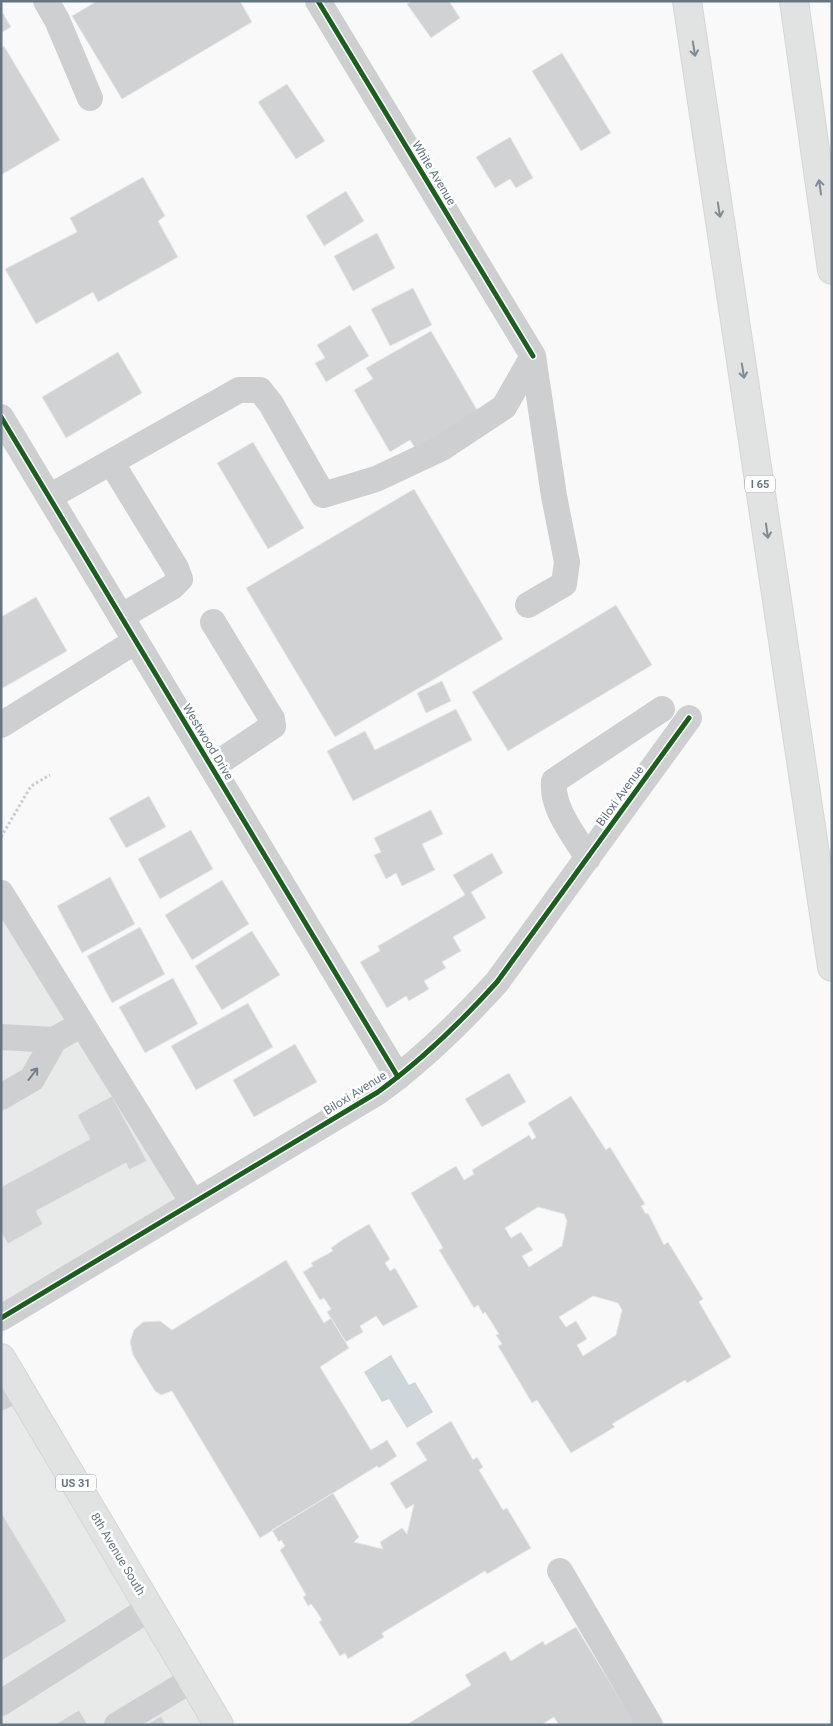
<svg xmlns="http://www.w3.org/2000/svg" width="833" height="1726" viewBox="0 0 833 1726" font-family="Roboto,sans-serif">
<style>
.built{fill:#e8e9e9}
.water{fill:#ced6d9}
.building{fill:#d0d2d3;stroke:#e8e8e8;fill-rule:evenodd}
.lines{fill:none;stroke-linecap:round;stroke-linejoin:round}
.major-casing{stroke:#d5d6d7;stroke-width:30}
.highway-casing{stroke:#d5d6d6;stroke-width:30}
.path{stroke:#cbcccd;stroke-width:3;stroke-dasharray:2.5 2.5;stroke-linecap:butt}
.minor{stroke:#cecfd0;stroke-width:26}
.major{stroke:#e1e2e2;stroke-width:28}
.highway{stroke:#e1e2e2;stroke-width:28}
.cycleway-casing{stroke:#fff;stroke-width:8}
.cycleway{stroke:#1b5e20;stroke-width:5}
.oneway{stroke:#7e8c96}
.oneway2{stroke:#707f8b}
.labels{text-anchor:middle;stroke-width:5;stroke-linejoin:round;paint-order:stroke}
.shield{fill:#fff;stroke:#939fa8;stroke-width:1}
.shield-label{font-size:11px;font-weight:bold;fill:#657683}
.street-label{font-size:12px;fill:#657683;stroke:#fff}
</style>
<rect width="100%" height="100%" fill="#f9f9f9"/>
<path class="built" d="M1 893 193 1203 1 1318Z
M1 1358 219 1725H1Z"/>
<path class="water" d="M391 1355 409 1385 415 1382 433 1412 407 1428 389 1399 382 1402 364 1372Z"/>
<path class="building" d="M97 1H240L252 22 122 99 72 16Z
M411 1H449L460 18 431 38 407 4Z
M1 10 11 27 1 33Z
M4 46 60 140 1 175V48Z
M562 53 611 133 581 151 532 71Z
M287 84 325 141 296 159 258 102Z
M510 137 533 178 516 188 510 179 495 188 476 157Z
M143 177 165 216 158 221 178 257 98 302 93 292 36 324 5 269 77 232 70 218Z
M346 191 364 221 324 246 306 216Z
M377 233 395 268 353 291 334 256Z
M413 288 432 325 390 346 371 309Z
M350 325 369 356 326 382 315 363 325 358 317 345Z
M431 331 480 415 417 451 410 440 390 452 354 390 373 379 366 368Z
M118 352 142 393 66 438 42 397Z
M253 442 304 528 268 549 217 463Z
M414 489 503 639 335 737 246 588Z
M36 597 67 651 1 689V617Z
M616 605 652 665 508 751 472 692Z
M442 681 451 701 426 713 417 693Z
M456 709 472 740 353 801 327 751 365 731 375 750Z
M149 796 166 827 126 848 109 818Z
M431 810 443 834 422 844 435 870 402 886 396 873 386 879 374 855 381 852 374 838Z
M191 830 213 869 160 899 138 859Z
M492 853 503 873 471 892 486 918 453 937 461 951 442 962 446 968 424 981 429 989 409 1001 406 996 387 1008 360 962 380 951 378 946 465 895 453 875Z
M110 877 135 924 82 953 57 906Z
M222 880 249 924 192 960 165 915Z
M140 927 165 974 112 1003 87 956Z
M252 931 280 975 222 1010 195 966Z
M173 978 198 1024 145 1053 119 1007Z
M248 1003 273 1047 196 1090 171 1046Z
M295 1044 317 1082 254 1117 233 1080Z
M509 1073 526 1102 482 1127 465 1099Z
M112 1096 147 1161 129 1170 126 1163 36 1211 43 1224 8 1244 1 1232V1187L90 1139 77 1115Z
M571 1096 606 1150 610 1147 645 1204 641 1206 646 1214 648 1213 664 1245 668 1242 703 1299 699 1302 731 1357 687 1383 685 1380 612 1424 615 1427 571 1453 537 1400 532 1403 498 1346 502 1344 496 1335 499 1334 485 1312 483 1314 478 1305 474 1308 439 1250 443 1248 411 1193 456 1166 464 1180 474 1174 472 1170 529 1135 532 1140 536 1137 528 1123ZM538 1207 564 1214 567 1221 562 1246 529 1267 522 1256 533 1250 521 1232 511 1238 505 1228ZM593 1296 618 1303 622 1310 616 1335 583 1356 577 1345 587 1339 576 1321 566 1327 559 1317Z
M369 1224 390 1259 385 1263 390 1271 395 1268 418 1307 383 1326 376 1316 360 1326 363 1332 346 1342 327 1312 331 1309 324 1298 320 1300 303 1272 313 1266 311 1263 333 1251 331 1248 342 1240Z
M286 1260 324 1323 331 1318 349 1348 320 1367 371 1450 387 1440 397 1456 379 1468 377 1466 260 1538 172 1391 161 1395 155 1391 133 1355 130 1342 134 1330 143 1322 160 1321 172 1330Z
M451 1421 473 1460 477 1457 483 1467 479 1470 503 1510 507 1508 531 1548 487 1574 485 1571 382 1633 384 1637 348 1659 345 1653 340 1656 319 1622 322 1620 317 1612 311 1604 308 1606 303 1597 306 1595 280 1550 285 1546 281 1540 279 1542 272 1530 333 1493 359 1537 354 1542 383 1549 380 1542 402 1528 407 1534 414 1504 406 1509 390 1483 427 1460 416 1443Z
M1 1512 67 1621 1 1661Z
M576 1627 636 1725H559L554 1717 541 1725H406L471 1685 465 1675 505 1651 511 1661 543 1641 545 1645Z
M79 1710 88 1725H54Z
M161 1716 166 1725H146Z"/>
<g class="lines">
<g class="major-casing">
<path id="major" d="M1 1358 219 1725"/>
</g>
<g class="highway-casing">
<path id="highway" d="M687 1 832 967
M794 1 832 270"/>
</g>
<path class="path" d="M1 837 31 786 50 775"/>
<path class="minor" d="M46 1 57 20 90 98
M318 1 533 356 554 496 567 562 564 584 528 605
M1 417 398 1077
M111 462 176 568 180 579 172 587 122 616
M49 497 239 390H260L271 404 323 495 376 479 442 448 504 407 533 356
M1 725 136 641
M212 767 273 726 272 719 213 622
M588 858C574 835 551 808 554 781L662 709
M1 893 193 1203
M1 1037 54 1040
M1 1097 32 1079 54 1040 82 1024
M1 1318 378 1092C422 1060 460 1023 497 982L689 718
M1 1397 20 1388
M560 1571 650 1725
M1 1703 150 1608
M117 1725 193 1679"/>
<use href="#major" class="major"/>
<use href="#highway" class="highway"/>
<g class="cycleway-casing">
<path id="cycleway" d="M318 1 533 356
M1 417 398 1077
M1 1318 378 1092C422 1060 460 1023 497 982L689 718"/>
</g>
<use href="#cycleway" class="cycleway"/>
</g>
<defs><path id="oneway-shaft" d="M-6 0H5M1.5-3L5.5 0L1.5 3" fill="none" stroke-width="1.6" stroke-linecap="round" stroke-linejoin="round" transform="scale(1.25)"/></defs>
<g class="oneway">
<use href="#oneway-shaft" transform="translate(694 49) rotate(81)"/>
<use href="#oneway-shaft" transform="translate(820 187) rotate(-98)"/>
<use href="#oneway-shaft" transform="translate(719 210) rotate(81)"/>
<use href="#oneway-shaft" transform="translate(743 371) rotate(81)"/>
<use href="#oneway-shaft" transform="translate(767 531) rotate(82)"/>
</g>
<use class="oneway2" href="#oneway-shaft" transform="translate(33 1074) rotate(-53)"/>
<g class="labels">
<g class="shield">
<rect x="745" y="475.5" width="30" height="17" rx="4"/>
<rect x="56" y="1474.5" width="40" height="17" rx="4"/>
</g>
<g class="shield-label">
<text x="760" y="488">I 65</text>
<text x="76" y="1487">US 31</text>
</g>
<g class="street-label">
<text transform="translate(434 173) rotate(59)" y="4">White Avenue</text>
<text transform="translate(208 742) rotate(59)" y="4">Westwood Drive</text>
<text transform="translate(620 796) rotate(-54)" y="4">Biloxi Avenue</text>
<text transform="translate(355 1093) rotate(-32)" y="4">Biloxi Avenue</text>
<text transform="translate(118 1554) rotate(59)" y="4">8th Avenue South</text>
</g>
</g>
<rect width="833" height="1726" fill="none" stroke="#657683" stroke-width="5"/>
</svg>
